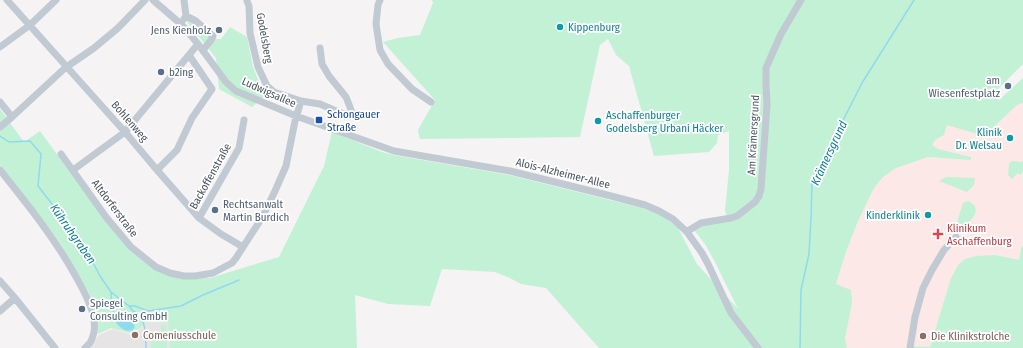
<svg xmlns="http://www.w3.org/2000/svg" width="1023" height="348" viewBox="0 0 1023 348" font-family="'Fira Sans Condensed',sans-serif">
<style>
.education{fill:#e6e4e5}
.medical{fill:#fce8e6}
.green{fill:#c3f1d5}
.water{fill:#90daee}
.lines{fill:none;stroke-linecap:round;stroke-linejoin:round}
.stream{stroke:#90daee;stroke-width:1.5}
.minor{stroke:#c1cad2;stroke-width:7}
.culture-dot{fill:#0f9aa8;stroke:#fff;stroke-width:1.5}
.service-dot{fill:#5c6f8a;stroke:#fff;stroke-width:1.5}
.transit-dot{fill:#1a4fb4;stroke:#fff;stroke-width:1.5}
.health-dot{fill:#e0444e;stroke:#fff;stroke-width:1.5}
.education-dot{fill:#8d6e63;stroke:#fff;stroke-width:1.5}
.labels{text-anchor:middle;stroke-width:3.5;stroke-linejoin:round;paint-order:stroke}
.culture-label{font-size:11px;fill:#0d838f;stroke:#fff;text-anchor:start}
.service-label{font-size:11px;fill:#4e5e75;stroke:#fff;text-anchor:start}
.street-label{font-size:11px;fill:#4a5661;stroke:#fff}
.transit-label{font-size:11px;fill:#164399;stroke:#fff;text-anchor:start}
.health-label{font-size:11px;fill:#be3a42;stroke:#fff;text-anchor:start}
.education-label{font-size:11px;fill:#785e54;stroke:#fff;text-anchor:start}
.water-label{font-size:12px;font-style:italic;fill:#0c7c9b;stroke:#fff}
</style>
<rect width="100%" height="100%" fill="#f5f3f3"/>
<path class="education" d="M147 322 168 323 170 348H89L99 335 112 329 130 334 139 330Z"/>
<path class="medical" d="M1023 103V246L1021 248 1019 260 995 255 976 256 965 259 958 265 951 278 930 347 911 346 910 348H847L845 339 852 303 836 284 846 252 858 221 874 188 883 177 896 168 928 157 971 160V157L938 149 931 145 935 140 944 135 947 124 984 136 1017 105Z"/>
<path class="green" d="M432 0H1023V64L993 94 999 100 1023 78V103L1017 105 984 136 947 125 944 135 935 140 932 145 938 149 971 157V160L928 157 896 168 883 177 874 188 858 221 846 252 836 284 851 290 852 303 845 339 847 348H599L546 288 521 284 510 278 495 272 442 269 430 306 388 304 355 295 357 348H170L168 323 147 322 139 329 129 333 111 328 98 334 95 308 88 291 58 240 0 165V109L24 142 40 131 101 215 130 251 155 270 177 278H210L279 257 324 166 332 132 382 152 393 155 509 175 642 208 656 213 669 220 678 228 697 264 738 309 715 262 705 244 694 230 727 216 725 211 729 170V131L718 135 717 143 709 152 654 156 629 66 616 55 608 39 600 45 580 137 420 139 418 132V130L435 100 383 42 398 38 420 35 433 3Z
M190 19 214 39H221L230 27 247 37 253 67 265 96 252 107 219 89 216 58 187 22Z
M1012 161 1022 162 1023 161V172L1020 175 1018 173 1012 179 1008 175 1009 164Z
M946 177 975 178 974 185 967 192 939 181Z
M968 201C987 210 966 225 958 232L954 227 957 222 963 203Z
M1023 246V348H910L911 346 930 347 951 278 958 265 965 259 976 256 995 255 1019 260 1021 248Z
M161 325H166L167 348H151V334L161 333Z"/>
<path class="water" d="M122 315 131 321 135 326 133 330C125 333 119 327 114 320L116 316Z"/>
<g class="lines">
<path class="stream" d="M0 136 9 142 30 141 41 154 38 186 84 245 100 276 111 292 129 306 133 311 139 314 143 322 145 329 146 348
M111 293 112 309 116 316
M130 306H135L148 311 181 306 203 295 239 280
M800 348 801 290 809 254 811 218 812 184 831 144 862 83 914 0"/>
<path class="minor" d="M7 0 125 132 157 170 199 218 221 234 243 247
M153 0 182 25 198 44 226 82 236 91 296 116 394 151 510 171 611 196 645 205 659 211 673 219 687 232 702 253 708 264 731 313 758 348
M184 0 186 16 184 19
M380 0 378 5 376 24 380 50 388 64 412 89 431 102
M247 1 249 6 250 33 258 67 267 86 274 92 301 101 320 104 343 114 352 113 350 107 346 97 329 76 322 64 320 48
M186 16 196 21 213 36C211 43 206 44 203 51
M0 47 30 25 56 0
M0 102 12 117
M0 127 12 117 65 68 94 48 118 28 145 0
M61 154 106 217 131 247 156 267 170 273 184 276H195L213 273 232 263 236 258 263 216 275 191 286 166 295 121 301 101
M0 170C27 204 54 237 75 275 82 287 89 300 93 314 95 322 95 333 91 341 90 343 87 346 85 348
M73 170 125 132 198 44
M157 170 177 150 192 118 212 89 189 55
M199 218 239 148 244 120
M687 232 691 229 701 223 731 218 737 216 755 202 759 196 761 189 767 105 766 85V68L781 34 801 0
M0 281 15 298 55 348
M0 311 15 298
M910 348 915 317 923 288 932 270 944 250 956 237"/>
</g>
<g class="culture-dot">
<circle cx="560" cy="27" r="4"/>
<circle cx="598" cy="121" r="4"/>
<circle cx="1010" cy="138" r="4"/>
<circle cx="928" cy="215" r="4"/>
</g>
<g class="service-dot">
<circle cx="219" cy="30" r="4"/>
<circle cx="161" cy="72" r="4"/>
<circle cx="1008" cy="86" r="4"/>
<circle cx="215" cy="210" r="4"/>
<circle cx="82" cy="309" r="4"/>
</g>
<rect class="transit-dot" x="315" y="116" width="8" height="8" rx="2"/>
<path class="health-dot" d="M936 228h4v4h4v4h-4v4h-4v-4h-4v-4h4z"/>
<g class="education-dot">
<circle cx="135" cy="335" r="4"/>
<circle cx="923" cy="336" r="4"/>
</g>
<g class="labels">
<g class="culture-label">
<text x="568" y="31">Kippenburg</text>
<text x="606" y="119">Aschaffenburger<tspan x="606" dy="13">Godelsberg Urbani Häcker</tspan></text>
<text x="1002" y="136" text-anchor="end">Klinik<tspan x="1002" dy="13">Dr. Welsau</tspan></text>
<text x="920" y="219" text-anchor="end">Kinderklinik</text>
</g>
<g class="service-label">
<text x="211" y="34" text-anchor="end">Jens Kienholz</text>
<text x="169" y="76">b2ing</text>
<text x="1000" y="84" text-anchor="end">am<tspan x="1000" dy="13">Wiesenfestplatz</tspan></text>
<text x="223" y="208">Rechtsanwalt<tspan x="223" dy="13">Martin Burdich</tspan></text>
<text x="90" y="307">Spiegel<tspan x="90" dy="13">Consulting GmbH</tspan></text>
</g>
<g class="street-label">
<text transform="translate(265 38) rotate(80)" y="4">Godelsberg</text>
<text transform="translate(269 92) rotate(24)" y="4">Ludwigsallee</text>
<text transform="translate(130 121) rotate(49)" y="4">Bohlenweg</text>
<text transform="translate(753 135) rotate(-87)" y="4">Am Krämersgrund</text>
<text transform="translate(563 173) rotate(14)" y="4">Alois-Alzheimer-Allee</text>
<text transform="translate(210 176) rotate(-61)" y="4">Backoffenstraße</text>
<text transform="translate(115 208) rotate(53)" y="4">Altdorferstraße</text>
</g>
<g class="transit-label">
<text x="327" y="118">Schongauer<tspan x="327" dy="13">Straße</tspan></text>
</g>
<g class="health-label">
<text x="947" y="232">Klinikum<tspan x="947" dy="13">Aschaffenburg</tspan></text>
</g>
<g class="education-label">
<text x="143" y="339">Comeniusschule</text>
<text x="931" y="340">Die Klinikstrolche</text>
</g>
<g class="water-label">
<text transform="translate(829 153) rotate(-65)" y="4">Krämersgrund</text>
<text transform="translate(73 234) rotate(55)" y="4">Kühruhgraben</text>
</g>
</g>
</svg>
